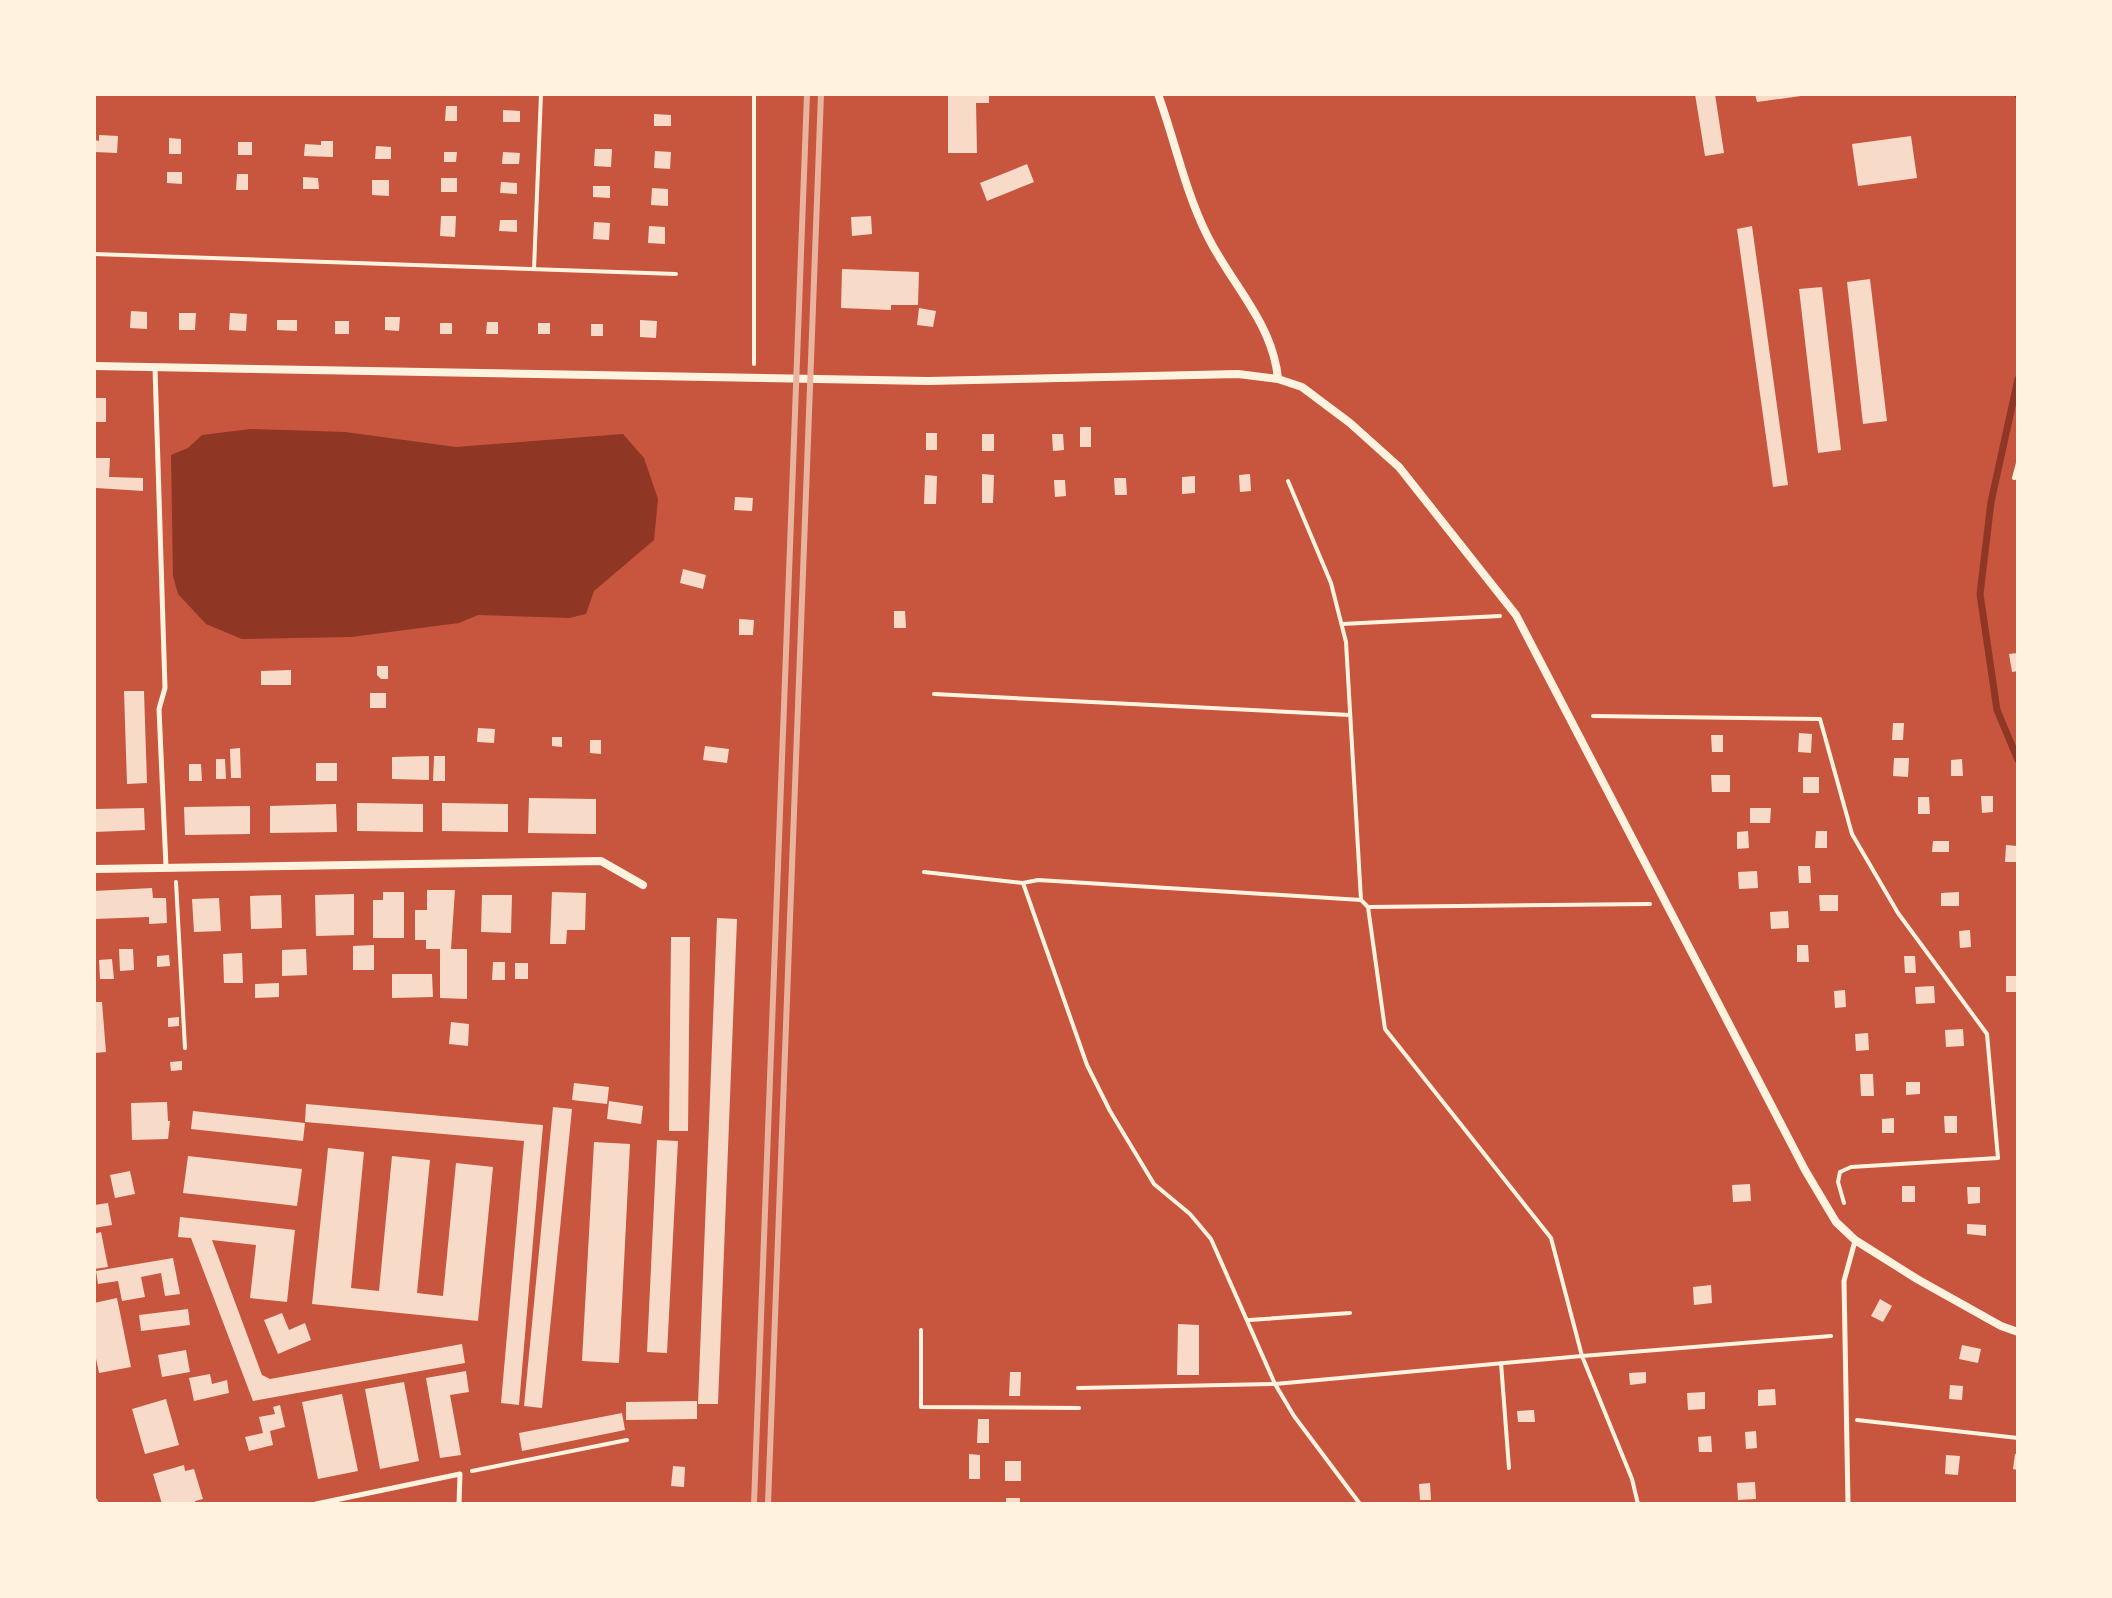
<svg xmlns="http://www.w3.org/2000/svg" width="2112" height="1598" viewBox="0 0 2112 1598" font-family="Cabin,sans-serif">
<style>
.water{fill:#8f3625}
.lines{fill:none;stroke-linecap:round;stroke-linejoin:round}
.stream{stroke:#8f3625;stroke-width:7}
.building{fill:#f7dbc8}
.path{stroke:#fff3e0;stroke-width:4}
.service{stroke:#fff3e0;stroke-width:5}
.minor{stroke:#fff3e0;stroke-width:8}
.rail{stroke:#e9b49f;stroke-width:6}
</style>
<rect width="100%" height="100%" fill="#c8553d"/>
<path class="water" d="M251 429 345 432 456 447 623 434 644 458 658 499 654 540 594 591 586 614 569 618 478 615 459 623 351 637 242 639 206 624 178 594 173 576 171 455 188 448 202 435Z"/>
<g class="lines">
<path class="stream" d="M2018 94V95
M2018 379 1991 502 1980 594 1997 710 2018 760"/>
</g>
<path class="building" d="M948 94H989V103H976L977 153H948Z
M1695 94H1715L1724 153 1705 156Z
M1755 94H1801V96L1757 102Z
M446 106H457V121H445Z
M503 110 520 111V122H503Z
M654 114 671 115V126H654Z
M99 135 118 136 117 153 94 152 95 140 99 141Z
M1911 136 1917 178 1858 186 1852 144Z
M169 138 181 139V154H169Z
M321 141H333V157L304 156 305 144 321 145Z
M238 142H252V155H238Z
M376 146 391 147V159H375Z
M595 149H612L611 167 594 166Z
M655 151 671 152 670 169 654 168Z
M444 152H457L456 162H444Z
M503 152 520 153 519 164H502Z
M1027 164 1034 182 987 201 980 183Z
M167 172H182V184L167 183Z
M237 174H248V190H236Z
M303 177 318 178 319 189H303Z
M441 178H457V192H441Z
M372 180H389V196L372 195Z
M501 182 517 183V194L500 193Z
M593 186H610V198L593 197Z
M652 188 668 189V206L651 205Z
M441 216H456L455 237 440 236Z
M871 216 872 234 852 236 851 217Z
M500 220H517V232L499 231Z
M594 222 610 223 609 240 593 239Z
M649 226 665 227V244L648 243Z
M1752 226 1788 485 1773 487 1737 229Z
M842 269 919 272 918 305H891V310L841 308Z
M1870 279 1887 421 1863 424 1847 282Z
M1822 287 1841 450 1818 453 1799 289Z
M919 308 936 311 933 327 917 325Z
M131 311 147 312V329L130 328Z
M179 313H196L195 330H179Z
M230 313 247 314 246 331 229 330Z
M385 317H400L399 331 385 330Z
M277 320H297V331L277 330Z
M640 320 657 321 656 338 640 337Z
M335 321H349V334H335Z
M487 322H498V334H486Z
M440 323H452V334H440Z
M538 323H550V334H538Z
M591 324H603V336H591Z
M94 398H106V422H94Z
M1080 427H1091V447H1080Z
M926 433H937V450H926Z
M982 434H994V451H982Z
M1052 434H1063L1064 450 1053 451Z
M94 458H110L109 477 143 478V491L96 488Z
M982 474 994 475 993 503H982Z
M1250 474 1251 491 1240 492 1239 475Z
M925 475 937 476 936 504H924Z
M1195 476V493L1182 494V477Z
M1114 478H1126L1127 495H1115Z
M1054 480H1065L1066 496 1055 497Z
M735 497 753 498 752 511 734 510Z
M683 569 706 575 703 589 680 583Z
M894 611H905L906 628H894Z
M739 619 754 620 753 635H739Z
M2018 653V671L2012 672 2009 654Z
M377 666H388V679H381L377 675Z
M291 670V685H261V671Z
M124 691H144L147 783 127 784Z
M370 693H386V708H370Z
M1893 723H1904L1903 740H1892Z
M478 728 495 729 494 743 477 742Z
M1799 733 1812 734 1811 753 1798 752Z
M1711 735H1723V752H1712Z
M552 737H562V747L552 746Z
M590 740H601V754L590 753Z
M705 746 729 749 727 763 703 760Z
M240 748 241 778H231L230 749Z
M429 756V780L392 779V757Z
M434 756H445V781H433Z
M1894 758H1909L1908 777 1893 776Z
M216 759H225L226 779H216Z
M1962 759 1963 776H1951V760Z
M316 763H337V781H316Z
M189 764H201L202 781H189Z
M1711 775H1730V792H1712Z
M1803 777H1819V793H1803Z
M1981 796H1993V812L1982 813Z
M1918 797H1929L1930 814H1918Z
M529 798 596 799V834L528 833Z
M357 803 423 804V832L357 831Z
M442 803 508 804V832L442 831Z
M336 804 337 832 270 833V806Z
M250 806V834L185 835 184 807Z
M144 808 145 830 94 832V809Z
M1750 808H1771L1770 823H1750Z
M1748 831 1749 848 1737 849V832Z
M1816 831H1827V848H1815Z
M1933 841H1949V852H1932Z
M2006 845 2017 846V862H2005Z
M1798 866H1810L1811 883H1799Z
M1757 871 1758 888 1739 889 1738 872Z
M152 888 153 898H166L167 923 149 924V917L94 919V891Z
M427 890H455L451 949H467V999L440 998V949H426V940H415V910H427Z
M383 892H404V938H373V900H383Z
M552 892 586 893 585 930H567L566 944H550Z
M1959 892V906H1941V893Z
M354 894V935L316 936 315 895Z
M281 895 282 928 251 929 250 896Z
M482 895H512L511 933 481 932Z
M1819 895H1838V911H1820Z
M219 898 221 931 194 932 192 899Z
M1788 911 1789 928 1771 929 1770 912Z
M717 918 737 919 718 1404H698Z
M1970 930 1971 947 1960 948 1959 931Z
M671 937H690L688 1131H669Z
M374 945V970H353V946Z
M1797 945H1808L1809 962H1797Z
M119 949H133L134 970 120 971Z
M306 949 307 975 282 976V950Z
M242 953 243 983H224L223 954Z
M169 955 170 966 157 967V956Z
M1904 956H1915L1916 973H1905Z
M112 959 114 979H100L99 960Z
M493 962H505V980H492Z
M515 963H528V979H515Z
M392 974H432L433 997 392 998Z
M2006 976H2018V992H2006Z
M279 983V997L255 998V984Z
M1934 986 1935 1003 1916 1004 1915 987Z
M1845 990 1846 1007 1835 1008 1834 991Z
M94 1002H102L106 1052 94 1053Z
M179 1017V1026L168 1027V1018Z
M451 1022 469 1024 468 1046 449 1044Z
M1963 1029 1964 1046 1946 1047 1945 1030Z
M1868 1033 1869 1050 1856 1051 1855 1034Z
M182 1061V1070L171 1071 170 1062Z
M1860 1074H1873L1874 1096H1861Z
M1906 1082H1920V1094L1906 1095Z
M574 1083 609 1087 607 1104 572 1100Z
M609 1101 643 1106 641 1124 607 1119Z
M167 1102 168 1121H170L168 1139 132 1140 131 1103Z
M306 1104 543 1125 519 1405 501 1403 524 1141 305 1122Z
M553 1107 572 1109 542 1408 524 1406Z
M193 1111 305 1123 303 1141 191 1129Z
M1944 1116H1957V1133H1945Z
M1894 1118V1133H1882V1119Z
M657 1140 678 1141 667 1353 647 1352Z
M594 1142 630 1144 619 1363 582 1361Z
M328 1148 364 1152 351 1288 379 1291 392 1156 430 1160 417 1293 443 1296 456 1163 493 1167 478 1321 312 1304Z
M188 1156 302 1169 297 1206 183 1193Z
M130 1171 135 1194 115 1198 110 1175Z
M1750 1184 1751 1201 1733 1202 1732 1185Z
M1902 1186H1915V1202H1902Z
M1967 1187H1980V1203L1968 1204Z
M108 1203 112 1225 94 1228V1205Z
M180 1217 295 1230 287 1302 250 1298 256 1245 212 1240 262 1375 270 1379 462 1344 465 1363 253 1401 191 1238 178 1237Z
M1967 1224 1986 1225V1236L1967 1234Z
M101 1232 108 1267 94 1269V1234Z
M173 1258 180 1294 165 1296 161 1273 141 1277 145 1297 122 1301 118 1281 98 1284 96 1271Z
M1711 1285 1712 1303 1694 1305 1693 1287Z
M117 1298 131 1367 99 1373 94 1349V1303Z
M1880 1299 1892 1306 1883 1322 1871 1316Z
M188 1309 190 1325 141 1331 139 1315Z
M282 1313 289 1330 305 1323 311 1340 278 1354 264 1320Z
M1178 1324 1199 1325V1375H1177Z
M1962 1345 1981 1349 1978 1363 1959 1359Z
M186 1350 190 1372 162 1377 158 1355Z
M466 1371 469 1392 450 1395 461 1455 440 1458 426 1378Z
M1010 1372H1021L1020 1396H1009Z
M1646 1372V1383L1630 1385 1629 1373Z
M210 1374 212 1384 227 1380 229 1393 194 1401 189 1378Z
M404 1382 419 1461 380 1469 365 1389Z
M1950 1385 1963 1386 1962 1400 1949 1399Z
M1775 1389 1776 1405 1758 1406V1390Z
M1705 1392V1409L1688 1410 1687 1393Z
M342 1394 358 1471 318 1479 302 1402Z
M166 1399 179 1445 145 1454 132 1409Z
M697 1401V1419L626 1420V1402Z
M280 1405 285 1427 270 1431 273 1445 249 1451 245 1437 263 1433 259 1417 275 1414 273 1407Z
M1534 1410 1535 1422H1518L1517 1411Z
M622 1413 625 1430 522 1451 519 1433Z
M978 1419H989V1443H977Z
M1756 1431 1757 1448 1746 1449 1745 1432Z
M1711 1436 1712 1452H1699L1698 1437Z
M969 1454 980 1455V1479H969Z
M2015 1454H2018V1470L2013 1469Z
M1946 1455 1960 1456 1958 1475 1945 1474Z
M1005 1461H1021V1481H1005Z
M184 1465 185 1471 194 1469 203 1499 195 1501 196 1504H162L153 1474Z
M673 1466 685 1467 684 1487 671 1486Z
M1755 1482 1756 1499 1738 1500 1737 1483Z
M1430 1483 1431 1500H1420L1419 1484Z
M1006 1498H1020V1504H1006Z"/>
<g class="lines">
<path class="path" d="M754 94V364
M94 254 676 274
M534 269 541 94
M2018 463 2014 478 2018 477
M1288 481 1331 583 1346 642 1361 900 1368 907 1385 1029 1551 1238 1582 1356 1831 1336
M1342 624 1500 616
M934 694 1350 715
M1593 716 1820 719 1852 834 1898 913 1987 1034 1998 1158 1851 1167 1840 1172 1838 1182 1844 1203
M924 872 1023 883 1038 880 1361 900
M176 882 185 1048
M1023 883 1087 1065 1110 1111 1154 1184 1190 1214 1211 1239 1275 1384 1294 1416 1360 1504
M1368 907 1650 904
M1249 1320 1350 1313
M921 1330V1407L1079 1408
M1501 1363 1509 1468
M1078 1388 1275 1384 1582 1356 1632 1479 1638 1504
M1857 1420 2018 1438
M472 1471 627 1440"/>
<path class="service" d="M155 368 165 688 159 709 166 867
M316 1504 460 1474 459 1504
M1848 1504 1844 1281 1855 1241"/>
<path class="minor" d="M1158 94C1175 141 1185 191 1207 235 1231 284 1273 323 1278 379
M94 366 928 381 1238 374 1278 379 1302 387 1350 423 1399 467 1516 615 1805 1170 1836 1222 1855 1240 1917 1279 2001 1326 2018 1332
M94 869 601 861 643 885
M94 1502 95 1504"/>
<path class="rail" d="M754 1504 807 94
M768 1504 821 94"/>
</g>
<rect width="2112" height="1598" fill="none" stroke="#fff3e0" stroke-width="192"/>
</svg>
